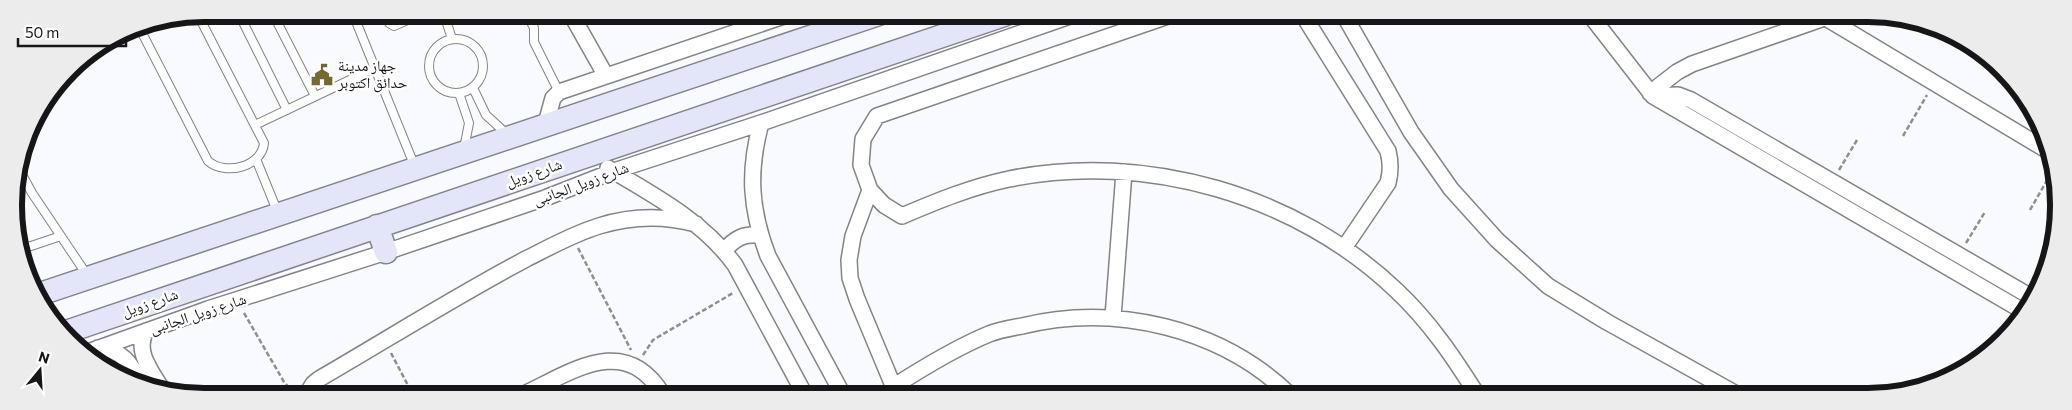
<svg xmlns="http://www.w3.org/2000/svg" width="2072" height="410" viewBox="0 0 2072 410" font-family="Commissioner,'Noto Naskh Arabic',sans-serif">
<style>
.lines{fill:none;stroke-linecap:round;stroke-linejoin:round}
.service-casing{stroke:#82848b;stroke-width:10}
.minor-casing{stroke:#82848b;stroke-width:18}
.secondary-casing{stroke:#82848b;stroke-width:25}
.path{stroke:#8e8f93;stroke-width:2.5;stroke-dasharray:5 2.5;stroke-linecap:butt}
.service{stroke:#fff;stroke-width:8}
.minor{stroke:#fff;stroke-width:15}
.secondary{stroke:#e3e6f9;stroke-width:22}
.labels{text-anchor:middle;stroke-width:5;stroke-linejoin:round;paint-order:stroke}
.poi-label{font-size:15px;fill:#161619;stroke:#fff;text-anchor:start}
.street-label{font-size:15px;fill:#161619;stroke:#fff}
.rim{fill:none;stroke:#161619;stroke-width:6}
</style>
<rect width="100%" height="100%" fill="#f9faff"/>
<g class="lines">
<g class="service-casing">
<path id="service" d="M239 14 287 110
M273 14 315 96
M353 14 415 167
M388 14 389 23 394 26 421 14
M444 14 452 39
M527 14 534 28V42L559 92
M139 27 208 161C225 176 262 167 264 143L198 15
M429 66a27 27 0 1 1 54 0a27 27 0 1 1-54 0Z
M473 88 486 115 508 135
M459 93 469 123 464 149
M255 125 375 68
M256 159 278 213
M20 171 32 193 87 275
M22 249 61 236"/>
</g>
<g class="minor-casing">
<path id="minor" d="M571 14 606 76
M1171 15 877 116 863 139 861 165 870 190 884 205 902 216C937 201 971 187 1009 179 1145 151 1297 195 1397 291 1430 322 1454 358 1478 396
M1303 15 1388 151C1391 163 1391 171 1388 183L1344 248
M1344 15 1411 132 1451 189 1497 240 1548 286 1607 322 1740 396
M1590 15 1653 96 2023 311
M1826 18 2050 152
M1650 93 1677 72 1692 64 1833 15
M1653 96 1678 95 1691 100 2033 298
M761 123C748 171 750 209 768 256L843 395
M545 127 553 98 559 92 790 14
M608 168C654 195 704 222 735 265L805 395
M870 190 853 236 849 260 850 278 857 299 897 395
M724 251C735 238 743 234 760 235
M1113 317 1124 172
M146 331C134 351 152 372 162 389
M98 348C122 349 131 364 141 383
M88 352 208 309 386 252 545 198 614 171 761 123 1073 15
M893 387C924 367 955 348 989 334 999 330 1011 328 1022 326 1115 303 1221 328 1290 395
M306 395 313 384 319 379C388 339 456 296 526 259 550 247 573 234 599 226 631 216 663 215 696 224
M522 395C572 372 625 332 663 395"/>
</g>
<g class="secondary-casing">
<path id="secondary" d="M377 226 386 252
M40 294 879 14
M63 333 1004 15"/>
</g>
<path class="path" d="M1903 136 1927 95
M1839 170 1857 140
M2030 210 2053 170
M1966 243 1985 212
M578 248 631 350
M244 313 284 382 292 391
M391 353 413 395
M643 355 653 340 733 293"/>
<use href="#service" class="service"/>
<use href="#minor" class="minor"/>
<use href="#secondary" class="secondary"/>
</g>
<defs>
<g id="civic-bare" transform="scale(1.725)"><path d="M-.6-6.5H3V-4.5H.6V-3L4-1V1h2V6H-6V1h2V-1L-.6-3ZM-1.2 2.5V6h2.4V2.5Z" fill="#746835" stroke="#fff" stroke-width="2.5" paint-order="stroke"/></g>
</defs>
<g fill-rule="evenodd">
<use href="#civic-bare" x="322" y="75"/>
</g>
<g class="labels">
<g class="poi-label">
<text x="338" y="71">جهاز مدينة<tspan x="338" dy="17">حدائق اكتوبر</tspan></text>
</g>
<g class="street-label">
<text transform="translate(534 173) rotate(-19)" y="5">شارع زويل</text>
<text transform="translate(581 184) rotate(-20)" y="5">شارع زويل الجانبى</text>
<text transform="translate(150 303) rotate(-19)" y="5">شارع زويل</text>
<text transform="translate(198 314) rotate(-18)" y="5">شارع زويل الجانبى</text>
</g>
</g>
<path d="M0 0H2072V410H0ZM204 22H1868A182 182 0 0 1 2050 204V206A182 182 0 0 1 1868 388H204A182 182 0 0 1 22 206V204A182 182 0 0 1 204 22Z" fill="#ececed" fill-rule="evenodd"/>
<path class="rim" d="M204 22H1868A182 182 0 0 1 2050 204V206A182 182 0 0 1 1868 388H204A182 182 0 0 1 22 206V204A182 182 0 0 1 204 22Z"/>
<g transform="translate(40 370) rotate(18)" stroke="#ffffff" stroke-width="4" paint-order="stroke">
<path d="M0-4L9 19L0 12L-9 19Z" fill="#161619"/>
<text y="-8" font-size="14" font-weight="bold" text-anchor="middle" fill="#161619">N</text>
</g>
<path d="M18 38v8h108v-8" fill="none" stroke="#161619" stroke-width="2.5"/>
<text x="25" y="38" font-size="15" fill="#161619" stroke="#ffffff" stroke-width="4" paint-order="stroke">50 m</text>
</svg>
